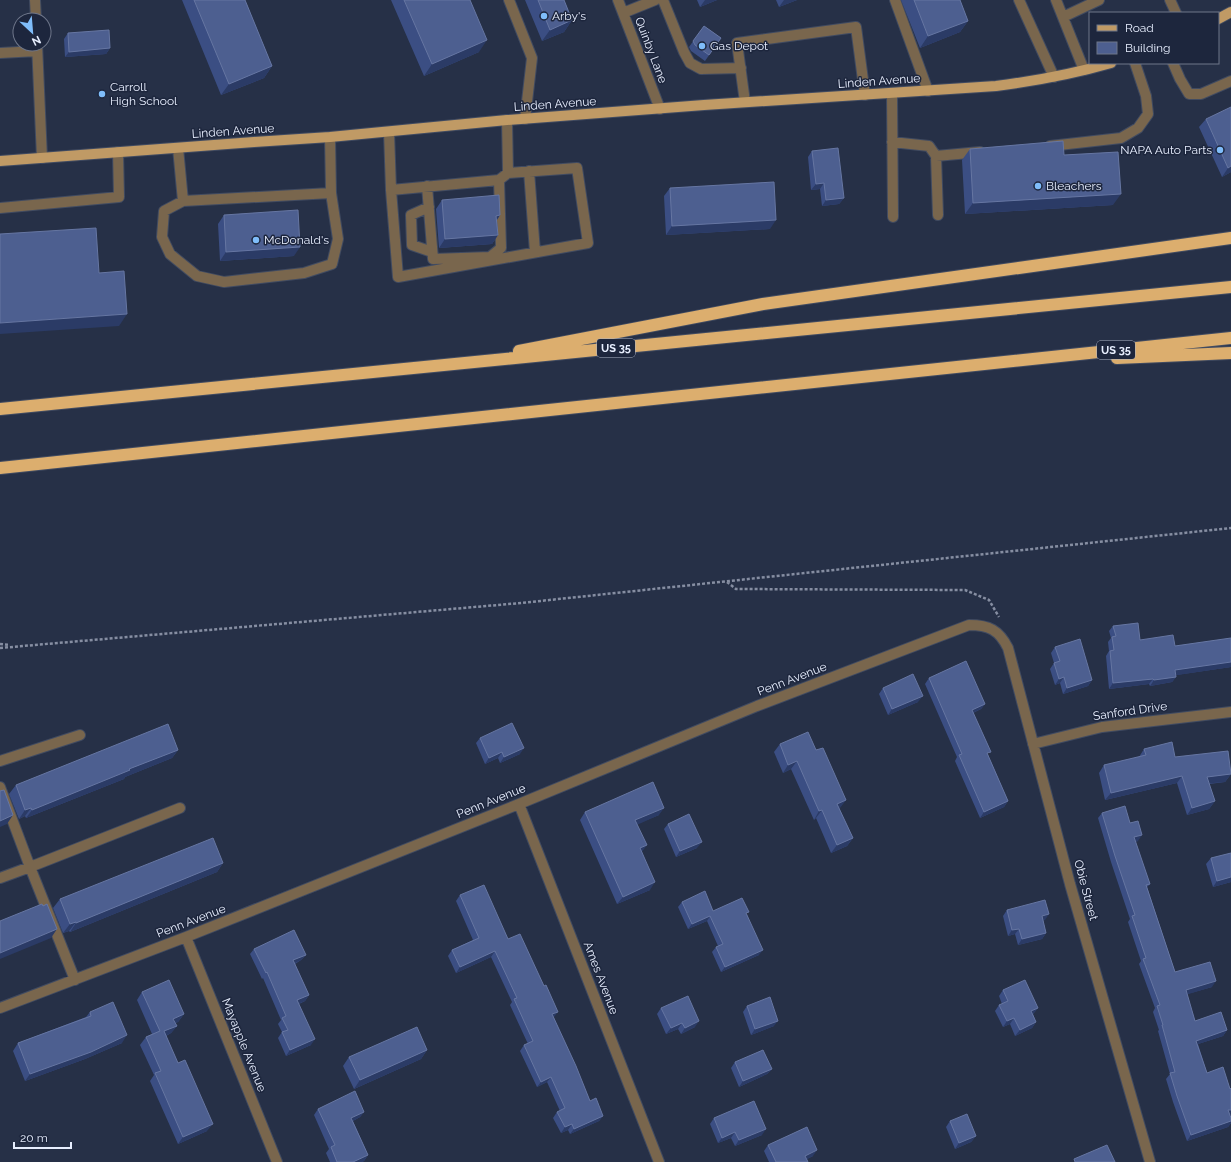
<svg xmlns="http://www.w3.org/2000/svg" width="1231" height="1162" viewBox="0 0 1231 1162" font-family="Raleway,sans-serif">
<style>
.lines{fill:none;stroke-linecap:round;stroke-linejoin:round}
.minor-casing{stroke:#414b61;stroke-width:12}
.major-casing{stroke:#414b61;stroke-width:12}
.highway-casing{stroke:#414b61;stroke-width:14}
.path{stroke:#868ea2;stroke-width:2.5;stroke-dasharray:3 2;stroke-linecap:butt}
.minor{stroke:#79664d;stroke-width:10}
.major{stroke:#c09a65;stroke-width:10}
.highway{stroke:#dcae6e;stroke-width:12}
.wall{fill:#3b4e83}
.shaded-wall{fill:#2b3b66}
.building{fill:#4d5f90;stroke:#6676a2}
.poi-dot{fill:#7fbdfa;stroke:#1d263d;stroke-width:1.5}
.labels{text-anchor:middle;stroke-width:3;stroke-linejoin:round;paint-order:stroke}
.shield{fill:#1d263d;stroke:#aab2c4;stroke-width:1}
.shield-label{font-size:11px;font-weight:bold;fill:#e7eefe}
.poi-label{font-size:12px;fill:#e7eefe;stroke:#1d263d;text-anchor:start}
.street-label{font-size:12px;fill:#e7eefe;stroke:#1d263d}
</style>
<rect width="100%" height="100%" fill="#263047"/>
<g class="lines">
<g class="minor-casing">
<path id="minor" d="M35 0 36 20
M509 0 532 58 525 119
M618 0 660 109
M663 0 684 52 690 63 701 69 741 68
M895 0 928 91
M1019 0 1054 77
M1056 0 1084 70
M1170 0 1176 13
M623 13 655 0
M1063 17 1099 0
M37 44 42 158
M0 53 37 51
M1173 63 1180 79 1189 94H1201L1231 81
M892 93 893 217
M745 102 737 43 856 27 865 95
M507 120 508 173
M389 132 391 190 398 277 588 243 577 168 508 173 499 180 391 190
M330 137 331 193 338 239 332 264 304 273 224 282 197 276 170 254 162 237 164 211 183 201 331 193
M892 142 929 146 936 156 938 215
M1050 146 1121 138 1138 128 1148 114 1146 96 1135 63
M178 148 183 201
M936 156 980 152
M529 171 535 252
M427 186 433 259 490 257 501 248 499 180
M429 207 411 215 412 245 432 252
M0 208 119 197 118 152
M1033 744 1102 727 1231 712
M0 761 80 735
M0 787 30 867 0 878
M519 804 659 1162
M186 937 277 1162
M75 980 30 867 180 808
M0 1008 186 937 519 804 757 706 969 625C989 625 999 630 1008 648L1070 884 1150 1162"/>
</g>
<g class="major-casing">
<path id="major" d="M1218 19 1231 12
M0 161 254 142 330 137 507 120 704 105 996 86C1035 81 1073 74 1111 63"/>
</g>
<g class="highway-casing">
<path id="highway" d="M519 351 763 304 1231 238
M1117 358 1231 353
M0 409 1231 287
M0 468 1231 338"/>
</g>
<path class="path" d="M727 582 736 589 965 590 989 600 999 617
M0 644 10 645
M0 648 521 603 1231 528"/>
<use href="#minor" class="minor"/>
<use href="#major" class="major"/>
<use href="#highway" class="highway"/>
</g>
<path class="wall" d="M182 0H245L272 66 264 78 221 95Z
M391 0H470L479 52 424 76Z
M525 0H564L572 20 564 32 542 41Z
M697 0H717L700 7Z
M776 0H797L779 7Z
M901 0H960L968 21 960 32 920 48Z
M704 26 721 38 705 61 691 51 689 47Z
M68 33 110 48 106 54 65 57 64 39Z
M1206 119 1231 172 1222 177 1199 127Z
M970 149 1064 155 1113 205 965 214 962 160Z
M812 151 844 198 839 204 822 206 820 189 811 190 808 157Z
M670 188 770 229 666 235 664 196Z
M442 200 500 215 497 220 498 235 492 244 439 248 436 209Z
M224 215 294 256 220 261 218 224Z
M1113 626 1140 640 1175 646 1231 638V667L1176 675V677L1172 682 1150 686 1149 684 1109 689 1106 656 1109 651 1108 642 1111 638 1109 631Z
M1055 647 1092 680 1088 686 1063 694 1060 683 1055 685 1050 669 1054 663 1051 653Z
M929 678 985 704 981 709 973 713 988 755 1008 801 1004 807 980 818 955 761 957 757 925 684Z
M883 688 918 702 888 715 879 694Z
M480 738 520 754 500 763 498 758 485 764 476 743Z
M780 744 816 750 846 800 839 808 853 838 847 846 831 853 816 818 814 820 791 769 783 773 774 752Z
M1144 749 1175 757 1231 774 1225 782 1209 784 1215 801 1209 809 1187 815 1177 783 1105 800 1099 773 1104 765 1139 757Z
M178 750 172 758 125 777 124 779 26 818 25 816 19 819 9 794 16 785Z
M585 812 659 815 637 824 642 852 650 890 617 904 580 820Z
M1102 813 1130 823 1138 841 1135 842 1150 884 1147 887 1175 972 1212 987 1187 994 1195 1021 1227 1030 1223 1036 1198 1044 1207 1073 1230 1089 1231 1088V1114L1230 1115 1231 1118V1123L1228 1127 1187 1141 1173 1102 1166 1079 1170 1074 1158 1031 1159 1030 1153 1012 1155 1008 1139 964 1141 961 1128 922 1130 919 1111 862 1098 818Z
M668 824 697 848 676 857 664 829Z
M1211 858 1231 882 1213 887 1206 864Z
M223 863 217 872 70 932 69 931 63 933 53 908 60 899Z
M460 895 508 939 554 1017V1018L590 1101 603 1116 599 1121 570 1134 568 1130 561 1133 553 1118 557 1112 560 1111 547 1082 537 1087 520 1051 524 1045 528 1044 510 1005 512 1002 491 957 456 973 448 956 452 950 473 940 456 901Z
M682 902 713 911 747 915 759 955 721 972 712 952 716 947 718 946 707 921 688 929 678 907Z
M1007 910 1045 920H1043L1046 933 1042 939 1018 945 1015 934 1008 936 1003 916Z
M254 949 306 955 301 960 295 964 309 995 305 1001 299 1004 311 1045 286 1056 278 1038 282 1032 278 1024 281 1020 263 978 262 979 250 954Z
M1003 990 1038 1008 1033 1014 1036 1022 1032 1028 1015 1036 1010 1024 1003 1027 995 1011 999 1005 1002 1004 999 996Z
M142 992 184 1014 178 1022 175 1023 177 1026 171 1033 166 1036 207 1131 178 1144 150 1081 154 1075 140 1045 146 1037 152 1034 137 1000Z
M747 1006 774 1026 751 1035 743 1012Z
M661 1008 695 1027 681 1034 678 1029 666 1034 657 1014Z
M90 1012 122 1043 85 1059 25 1081 13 1051 18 1043 86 1017Z
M427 1050 421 1059 354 1089 343 1066 349 1057Z
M735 1062 772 1069 767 1074 739 1087 731 1068Z
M318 1109 364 1112 360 1117 353 1121 368 1155 364 1161 362 1162H330L326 1153 329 1149 314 1115Z
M714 1118 762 1135 735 1146 731 1138 718 1143 710 1124Z
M950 1121 976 1136 971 1142 955 1149 946 1127Z
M768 1145 813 1156 807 1159 808 1162H769L764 1151Z"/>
<path class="shaded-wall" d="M705 0H717L700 7Z
M784 0H797L779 7Z
M572 20 564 32 542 41 550 30Z
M968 21 960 32 920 48 928 36Z
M487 40 479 52 424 76 432 64Z
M110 48 106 54 65 57 69 52Z
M272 66 264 78 221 95 229 84Z
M1231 166V172L1222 177 1228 168Z
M824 183 820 189 811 190 816 184Z
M1121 194 1113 205 965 214 973 203Z
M844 198 839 204 822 206 826 200Z
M500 215 494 224 496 216Z
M776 220 770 229 666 235 672 226Z
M498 235 492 244 439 248 445 239Z
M300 247 294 256 220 261 226 252Z
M127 314 119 326 0 334V323Z
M1231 662V667L1171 676 1175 670Z
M1064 677 1060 683 1055 685 1059 679Z
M1176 677 1172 682 1150 686 1154 680Z
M1153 679 1149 684 1109 689 1113 683Z
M1092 680 1088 686 1063 694 1067 688Z
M923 696 918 702 888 715 892 709Z
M985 704 981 709 968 715 972 710Z
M524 748 520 754 500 763 504 757Z
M178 750 172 758 125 777 124 779 26 818 32 810 129 769Z
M502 752 498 758 485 764 489 758Z
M797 761 791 769 783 773 788 765Z
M1231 774 1225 782 1202 784 1207 777Z
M1182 776 1177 783 1105 800 1111 793Z
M846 800 840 808 832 812 837 804Z
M1008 801 1004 807 980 818 984 812Z
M1215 801 1209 809 1187 815 1192 808Z
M31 808 25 816 19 819 25 810Z
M664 808 659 815 630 828 635 820Z
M822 810 816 818 814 820 819 811Z
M13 815 7 824 0 827V821Z
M1142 835 1138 841 1130 843 1134 837Z
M853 838 847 846 831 853 837 845Z
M702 842 697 848 676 857 680 851Z
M647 845 641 853 640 848Z
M223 863 217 872 70 932 76 923Z
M1231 877V882L1213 887 1217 881Z
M655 882 650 890 617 904 623 897Z
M1049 914 1045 920 1038 922 1042 916Z
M710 916 707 921 688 929 692 924Z
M76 922 69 931 63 933 70 924Z
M57 929 51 938 0 959V953Z
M1019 929 1015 934 1008 936 1012 930Z
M1046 933 1042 939 1018 945 1022 939Z
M763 950 759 955 721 972 725 967Z
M495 951 491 957 456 973 460 967Z
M306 955 301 960 289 966 293 960Z
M1216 981 1212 987 1182 996 1186 990Z
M309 995 305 1001 293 1006 297 1000Z
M1038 1008 1033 1014 1027 1017 1031 1011Z
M558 1012 554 1017 548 1020 552 1014Z
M184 1014 178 1022 168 1026 173 1019Z
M1014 1018 1010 1024 1003 1027 1007 1021Z
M699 1021 695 1027 681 1034 685 1028Z
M778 1021 774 1026 751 1035 755 1029Z
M1036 1022 1032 1028 1015 1036 1020 1030Z
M682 1023 678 1029 666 1034 671 1028Z
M177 1026 171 1033 158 1039 164 1031Z
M1227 1030 1223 1036 1192 1046 1196 1041Z
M127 1035 122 1043 85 1059 25 1081 30 1074Z
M315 1039 311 1045 286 1056 290 1050Z
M427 1050 421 1059 354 1089 360 1080Z
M772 1069 767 1074 739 1087 743 1081Z
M551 1077 547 1082 537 1087 541 1082Z
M1228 1110H1231V1114L1224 1116Z
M364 1112 360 1117 347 1124 351 1118Z
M603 1116 599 1121 570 1134 574 1129Z
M1231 1121V1123L1228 1127 1187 1141 1191 1135Z
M213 1124 207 1131 178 1144 183 1137Z
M572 1124 568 1130 561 1133 565 1127Z
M766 1129 762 1135 735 1146 739 1140Z
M735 1132 731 1138 718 1143 722 1138Z
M976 1136 971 1142 955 1149 959 1143Z
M817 1150 813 1156 801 1162 805 1156Z
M368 1155 364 1161 362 1162H353Z"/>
<path class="building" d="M194 0H245L272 66 229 84Z
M404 0H470L487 40 432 64Z
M538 0H564L572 20 550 30Z
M914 0H960L968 21 928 36Z
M704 26 721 38 709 55 695 45 693 41Z
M109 30 110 48 69 52 68 33Z
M1231 107V166L1228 168 1206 119Z
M1063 141 1064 155 1118 152 1121 194 973 203 970 149Z
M838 148 844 198 826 200 824 183 816 184 812 151Z
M774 182 776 220 672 226 670 188Z
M499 195 500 215 496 216 498 235 445 239 442 200Z
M298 210 300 247 226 252 224 215Z
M96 228 99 273 124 271 127 314 0 323V234Z
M1138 623 1140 640 1173 635 1175 646 1231 638V662L1175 670 1176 677 1154 680 1153 679 1113 683 1110 651 1114 650 1112 637 1116 636 1113 626Z
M1080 639 1092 680 1067 688 1064 677 1059 679 1054 663 1060 661 1055 647Z
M966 661 985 704 972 710 991 752 987 753 1008 801 984 812 959 755 962 754 929 678Z
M913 674 923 696 892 709 883 688Z
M512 723 524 748 504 757 502 752 489 758 480 738Z
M168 724 178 750 129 769 130 770 32 810 31 808 25 810 16 785Z
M808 732 816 750 823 748 846 800 837 804 853 838 837 845 822 810 819 811 797 761 788 765 780 744Z
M1172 742 1175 757 1228 751 1231 774 1207 777 1215 801 1192 808 1182 776 1111 793 1104 765 1146 755 1144 749Z
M653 782 664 808 635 820 647 845 640 848 655 882 623 897 585 812Z
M4 790 13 815 0 821V791Z
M1125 806 1130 823 1138 821 1142 835 1134 837 1150 884 1146 885 1175 972 1210 962 1216 981 1186 990 1195 1021 1221 1012 1227 1030 1196 1041 1207 1073 1223 1067 1230 1089 1231 1088V1110H1228L1231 1118V1121L1191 1135 1177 1096 1170 1073 1175 1072 1162 1025H1163L1157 1006 1160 1005 1143 959 1146 958 1132 916 1135 915 1115 856 1102 813Z
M689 814 702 842 680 851 668 824Z
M213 838 223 863 76 923V922L70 924 60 899Z
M1231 853V877L1217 881 1211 858Z
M484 885 508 939 520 934 544 986 546 985 558 1012 552 1014 576 1066 590 1101 596 1098 603 1116 574 1129 572 1124 565 1127 557 1112 565 1108 551 1077 541 1082 524 1045 533 1041 514 999 517 998 495 951 460 967 452 950 479 938 460 895Z
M705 891 713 911 742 898 749 912 746 913 763 950 725 967 716 947 723 944 710 916 692 924 682 902Z
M1045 900 1049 914 1042 916 1046 933 1022 939 1019 929 1012 930 1007 910Z
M42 904 43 906 47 904 57 929 0 953V921Z
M294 930 306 955 293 960 309 995 297 1000 315 1039 290 1050 282 1032 288 1030 282 1018 286 1016 267 972 266 973 254 949Z
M169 980 184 1014 173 1019 177 1026 164 1031 178 1063 185 1060 213 1124 183 1137 155 1073 161 1071 146 1037 160 1031 142 992Z
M1025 980 1038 1008 1031 1011 1036 1022 1020 1030 1014 1018 1007 1021 999 1005 1008 1001 1003 990Z
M688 996 699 1021 685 1028 682 1023 671 1028 661 1008Z
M770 997 778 1021 755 1029 747 1006Z
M113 1002 127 1035 91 1052 30 1074 18 1043 91 1016 90 1012Z
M417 1027 427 1050 360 1080 349 1057Z
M763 1050 772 1069 743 1081 735 1062Z
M355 1091 364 1112 351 1118 368 1155 353 1162H337L331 1147 335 1145 318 1109Z
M754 1101 766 1129 739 1140 735 1132 722 1138 714 1118Z
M967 1114 976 1136 959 1143 950 1121Z
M807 1127 817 1150 805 1156 808 1162H776L768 1145Z
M1107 1145 1115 1162H1075L1074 1159Z"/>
<g class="poi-dot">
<circle cx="544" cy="16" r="4"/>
<circle cx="702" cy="46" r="4"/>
<circle cx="102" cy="94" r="4"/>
<circle cx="1220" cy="150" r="4"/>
<circle cx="1038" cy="186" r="4"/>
<circle cx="256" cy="240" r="4"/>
</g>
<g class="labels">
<g class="shield">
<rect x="597" y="339" width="38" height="18" rx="3"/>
<rect x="1097" y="341" width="38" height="18" rx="3"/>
</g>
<g class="shield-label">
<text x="616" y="352">US 35</text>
<text x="1116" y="354">US 35</text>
</g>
<g class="poi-label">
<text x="552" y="20">Arby's</text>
<text x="710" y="50">Gas Depot</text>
<text x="110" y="91">Carroll<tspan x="110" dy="14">High School</tspan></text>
<text x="1212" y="154" text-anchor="end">NAPA Auto Parts</text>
<text x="1046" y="190">Bleachers</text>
<text x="264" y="244">McDonald's</text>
</g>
<g class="street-label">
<text transform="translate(651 50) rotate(69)" y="4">Quinby Lane</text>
<text transform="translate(879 81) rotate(-4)" y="4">Linden Avenue</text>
<text transform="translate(555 104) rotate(-4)" y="4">Linden Avenue</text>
<text transform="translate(233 131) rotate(-4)" y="4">Linden Avenue</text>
<text transform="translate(792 679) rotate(-21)" y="4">Penn Avenue</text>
<text transform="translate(1130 711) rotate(-8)" y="4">Sanford Drive</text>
<text transform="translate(491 801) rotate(-22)" y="4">Penn Avenue</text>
<text transform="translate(1086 890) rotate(75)" y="4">Obie Street</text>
<text transform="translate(191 921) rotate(-21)" y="4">Penn Avenue</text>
<text transform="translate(601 978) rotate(69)" y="4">Ames Avenue</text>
<text transform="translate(244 1045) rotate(68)" y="4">Mayapple Avenue</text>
</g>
</g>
<rect x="1089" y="12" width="130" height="52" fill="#1d263d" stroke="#6e768a"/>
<rect x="1097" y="25" width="20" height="6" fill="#c09a65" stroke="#6e768a"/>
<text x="1125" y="32" font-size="12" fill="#e7eefe">Road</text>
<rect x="1097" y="42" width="20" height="12" fill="#4d5f90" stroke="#6e768a"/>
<text x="1125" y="52" font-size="12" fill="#e7eefe">Building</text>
<g transform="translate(32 32) rotate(154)"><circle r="19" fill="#1d263d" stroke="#6e768a"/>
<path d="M0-3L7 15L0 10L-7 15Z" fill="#7fbdfa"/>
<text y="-6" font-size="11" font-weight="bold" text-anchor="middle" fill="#e7eefe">N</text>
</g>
<path d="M14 1142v6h57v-6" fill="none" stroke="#e7eefe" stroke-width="2"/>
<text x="20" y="1142" font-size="12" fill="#e7eefe" stroke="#1d263d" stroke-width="3" paint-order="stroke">20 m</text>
</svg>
